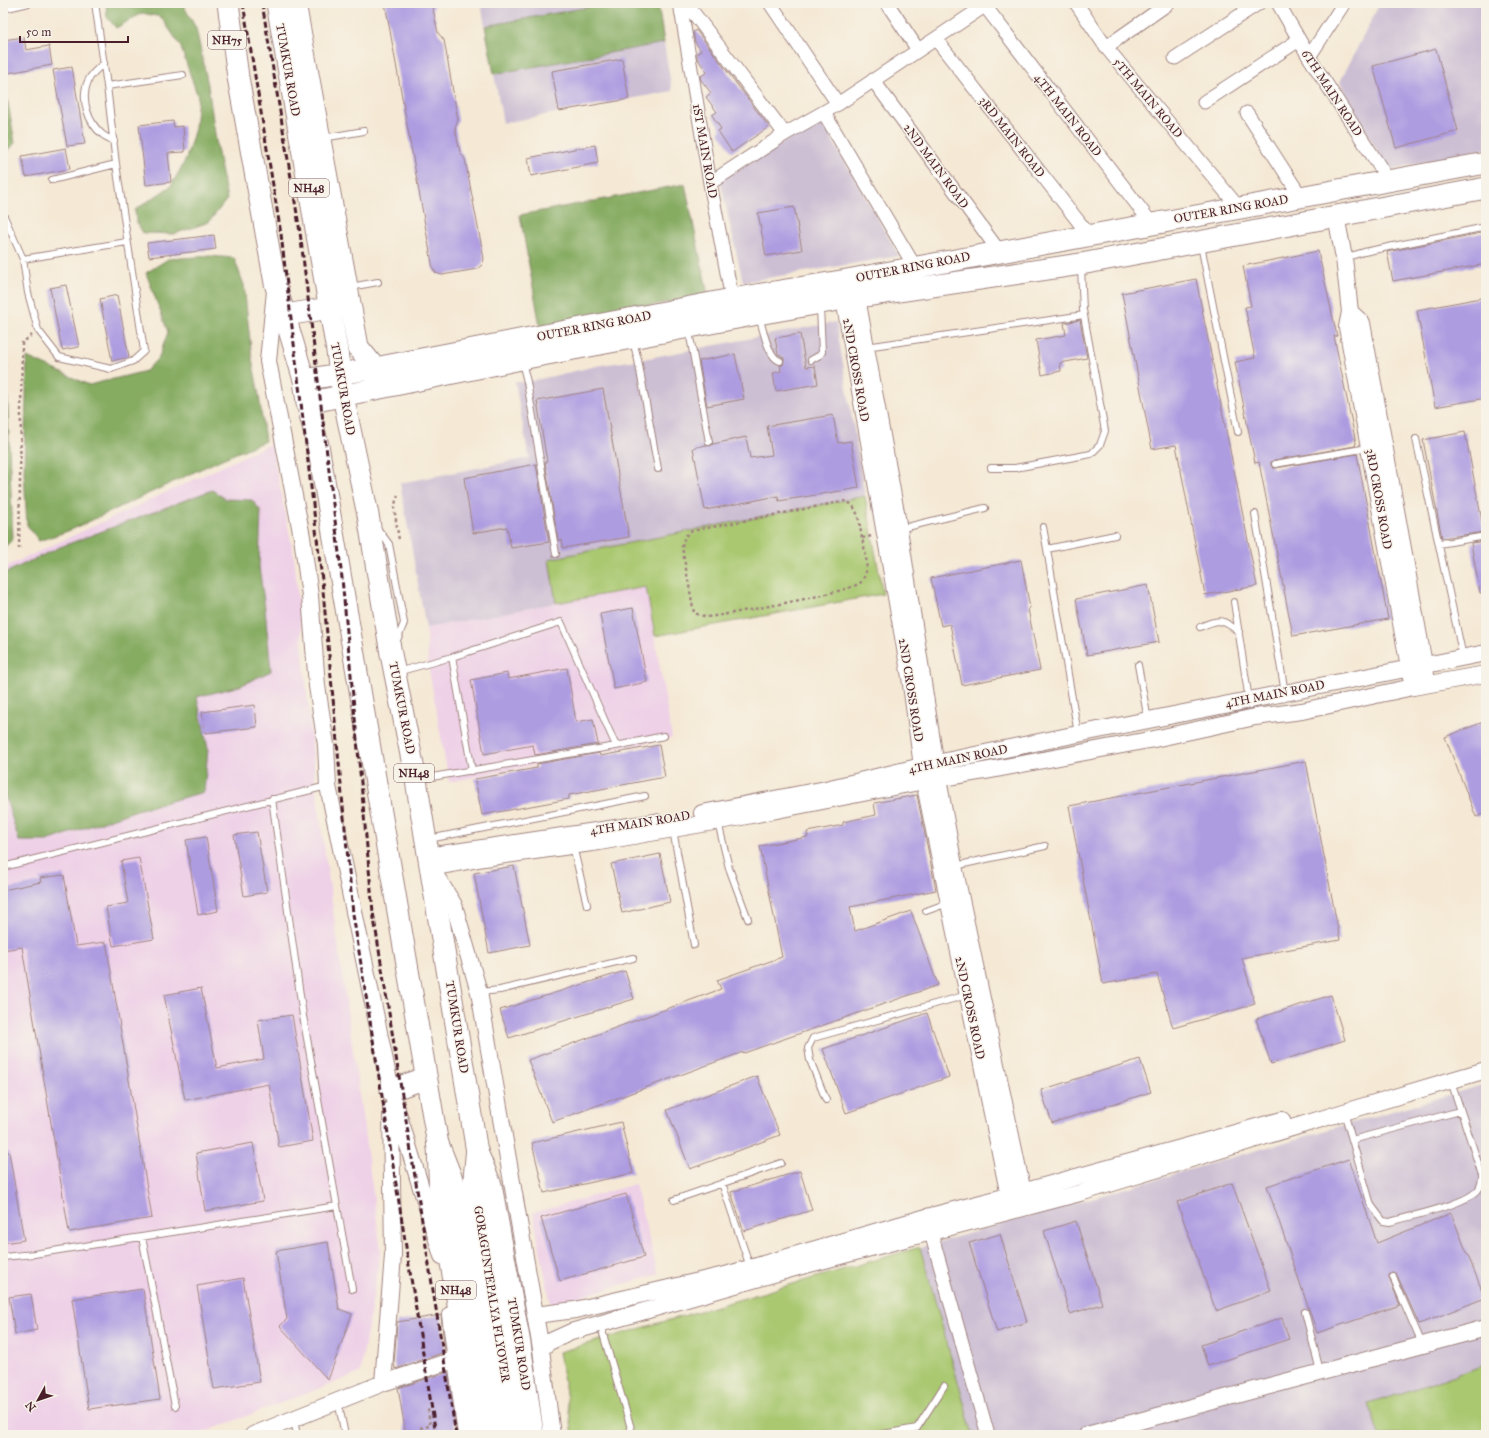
<svg xmlns="http://www.w3.org/2000/svg" width="1489" height="1438" viewBox="0 0 1489 1438" font-family="'IM FELL Great Primer',serif">
<style>
.built{fill:#eed0e7}
.industrial{fill:#ccbed3}
.green{fill:#a9c870;stroke:#7a744e}
.forest{fill:#86ac62;stroke:#686646}
.building{fill:#ae9ce1}
.lines{fill:none;stroke-linecap:round;stroke-linejoin:round}
.service-casing{stroke:#a08480;stroke-width:8}
.minor-casing{stroke:#a08480;stroke-width:15}
.tertiary-casing{stroke:#a08480;stroke-width:18}
.trunk-casing{stroke:#a08480;stroke-width:23}
.motorway-casing{stroke:#a08480;stroke-width:24}
.path{stroke:#a08480;stroke-width:2.5;stroke-dasharray:3 3;stroke-linecap:butt}
.service{stroke:#fff;stroke-width:6}
.minor{stroke:#fff;stroke-width:13}
.tertiary{stroke:#fff;stroke-width:16}
.trunk{stroke:#fff;stroke-width:21}
.motorway{stroke:#fff;stroke-width:22}
.rail{stroke:#4a1f2b;stroke-width:3;stroke-dasharray:6 3;stroke-linecap:butt}
.labels{text-anchor:middle;stroke-width:3;stroke-linejoin:round;paint-order:stroke}
.shield{fill:#f7f3e8;stroke:#7e5f64;stroke-width:1}
.shield-label{font-size:11px;font-weight:bold;fill:#4a1f2b}
.street-label{font-size:12px;fill:#4a1f2b;stroke:#f7f3e8}
</style>
<rect width="100%" height="100%" fill="#f7f3e8"/>
<filter id="ink" filterUnits="userSpaceOnUse"><feTurbulence type="fractalNoise" baseFrequency=".025" numOctaves="2"/><feDisplacementMap in="SourceGraphic" scale="8" xChannelSelector="R" yChannelSelector="G"/><feConvolveMatrix kernelMatrix="1 2 1 2 8 2 1 2 1" color-interpolation-filters="sRGB"/></filter>
<filter id="wash" filterUnits="userSpaceOnUse"><feTurbulence type="fractalNoise" baseFrequency=".012" numOctaves="4" result="noise"/><feDisplacementMap in="SourceGraphic" scale="16" xChannelSelector="R" yChannelSelector="G"/><feGaussianBlur stdDeviation="0.9" result="paint"/><feColorMatrix in="noise" values="0 0 0 0 0 0 0 0 0 0 0 0 0 0 0 0 0 1.4 0 .05"/><feComposite in="paint" operator="in"/></filter>
<g filter="url(#wash)">
<rect width="100%" height="100%" fill="#f5e9d5"/>
<path class="built" d="M271 444 294 556 316 789 381 1250 360 1373 197 1435H3V568Z
M646 587 672 738 449 782 428 664 426 628 556 603Z
M635 1184 658 1274 551 1305 533 1213Z"/>
<path class="industrial" d="M481 3H610L485 26Z
M1380 3H1486V149L1387 170 1340 82Z
M664 43 672 91 503 123 494 74Z
M821 120 899 256 743 282 720 180Z
M836 322 865 496 549 559 556 603 426 628 400 483 529 458 515 382H527L601 365 638 360Z
M1486 1084V1435H573L559 1352Z"/>
<path class="green" d="M865 496 883 594 655 636 646 587 556 603 549 559Z
M920 1247 973 1435H573L559 1352Z
M1486 1365V1435H1379L1369 1404Z"/>
<path class="forest" d="M106 3H182L196 28 208 85 217 148 227 199 209 222 174 234 143 233 136 221 135 210 171 186 186 159 195 128 198 97 180 45 161 17 142 13 116 28 107 17Z
M610 3H658L664 43 494 74 485 26Z
M3 87 7 98 15 143 5 154H3Z
M685 184 708 295 540 326 520 215Z
M210 256 234 258 244 285 252 359 259 395 265 441 222 459 71 530 39 541 27 525 24 473 27 357 89 385 146 371 159 357 168 332 146 273 168 259Z
M3 336 6 340 9 446 13 539 3 549Z
M212 490 226 499 252 500 261 511 259 567 265 608 271 671 240 686 197 697 208 749 204 792 137 810 47 841H19L3 789V574L60 547Z"/>
<g id="blocks">
<path class="building" d="M385 3H435L433 9 438 33 444 40 458 120 455 128 460 152 465 159 484 259 482 265 477 269 442 275 436 273 433 269Z
M696 30 769 127 732 152 718 131 721 129 712 115 717 112 706 97 711 93 701 80 700 77 707 72 697 58V53L701 51 695 42 693 32Z
M24 37 26 50 49 46 52 65 3 74V40Z
M1436 49 1458 131 1396 148 1373 66Z
M622 59 629 99 559 111 552 71Z
M72 67 85 144 67 146 53 70Z
M173 121 174 127 183 126 185 152 168 153 171 182 146 185 139 125Z
M595 145 598 163 531 176 528 158Z
M66 148 70 169 26 177 22 156Z
M794 207 802 250 766 256 758 213Z
M1486 232V264L1393 281 1387 252Z
M214 235 216 249 149 257 147 243Z
M1318 251 1337 336H1334L1356 443 1355 446 1274 460 1271 462V465L1273 468H1276L1357 454 1388 619 1293 636 1259 462 1255 463 1235 362 1255 358 1245 307 1251 306 1243 266Z
M1196 279 1257 586 1205 595 1176 445 1152 449 1122 293Z
M66 285 79 347 62 350 50 288Z
M117 295 129 357 112 361 100 299Z
M1486 297V398L1435 407 1417 310Z
M1080 320 1087 358 1060 363 1061 371 1042 375 1036 340 1066 335 1064 323Z
M800 334 806 367 815 366 818 384 776 391 773 373 781 371 780 365H783L784 361V358L778 354 775 338Z
M735 354 744 399 707 406 699 361Z
M603 389 629 537 563 548 562 540H558L545 463 547 462 537 401Z
M833 415 838 443 851 441 859 488 779 501 778 496 705 510 693 448 706 445 710 446 713 444 746 437 750 458 772 455 767 426Z
M1465 432 1484 532 1442 538 1423 440Z
M536 464 549 542 511 548 507 527 473 533 464 478Z
M1485 541 1486 593H1480L1471 543Z
M1021 560 1030 608 1028 609 1040 670 962 685 950 624 941 626 931 578Z
M1148 585 1159 642 1087 655 1076 599Z
M633 608 647 682 614 689 600 614Z
M567 668 576 722 593 719 598 744 535 755 533 745 484 754 471 680 507 673 508 679Z
M255 705 257 727 205 733 202 712Z
M1486 721V813L1476 817 1445 737Z
M659 745 665 777 569 795V799L482 815 475 779 537 768V764L599 753 600 756Z
M1306 761 1340 940 1242 958 1255 1004 1173 1028 1157 974 1103 984 1069 806Z
M917 795 936 890 850 907 855 931 911 911 938 985 744 1053 743 1052 552 1122 528 1060 721 989 717 980 782 957 760 846 808 837 807 832 843 825V822L876 815 874 803Z
M257 832 267 892 244 896 234 835Z
M206 837 218 911 198 915 186 840Z
M660 854 670 902 622 913 611 864Z
M139 858 154 939 113 946 106 907 128 903 121 861Z
M514 866 530 945 489 953 474 873Z
M64 875 76 946 106 942 152 1218 69 1232 22 947 3 950V890L41 882 40 878Z
M625 971 634 999 509 1038 500 1010Z
M201 988 217 1068 264 1059 258 1020 292 1015 313 1141 279 1147 269 1084 185 1100 164 995Z
M1331 995 1345 1040 1271 1064 1256 1019Z
M927 1013 949 1077 846 1113 823 1049Z
M1140 1059 1151 1092 1052 1123 1041 1090Z
M757 1076 780 1135 690 1169 667 1110Z
M621 1122 633 1173 544 1193 532 1143Z
M253 1143 263 1201 205 1211 196 1153Z
M3 1152H9L24 1240 3 1243Z
M1349 1159 1377 1243 1451 1213 1485 1298 1419 1324 1397 1275 1395 1273H1392L1389 1275V1278L1400 1305 1317 1333 1267 1186Z
M800 1171 812 1210 744 1231 731 1192Z
M1232 1183 1271 1291 1216 1311 1177 1202Z
M626 1194 644 1257 560 1281 541 1218Z
M1076 1221 1102 1304 1070 1314 1044 1231Z
M1000 1234 1027 1322 997 1332 969 1243Z
M328 1242 339 1309 352 1314 328 1380 280 1326 287 1319 276 1251Z
M243 1278 260 1382 214 1389 197 1286Z
M143 1289 160 1399 89 1409 72 1299Z
M31 1294 37 1330 15 1334 9 1297Z
M441 1315 445 1352 395 1369 394 1362 397 1322Z
M1282 1318 1289 1339 1208 1366 1201 1345Z
M448 1372 456 1435H406L398 1388Z"/>
</g>
</g>
<g filter="url(#ink)">
<use href="#blocks" fill-opacity="0" stroke="#a08480" stroke-width="1"/>
<g class="lines">
<g class="service-casing">
<path id="service" d="M3 9 29 3
M104 63C98 68 91 74 88 81 80 99 88 123 103 135 106 137 110 139 114 141
M107 86 183 75
M323 138 364 131
M52 180 116 164
M3 214 23 259 28 293 38 330 59 357 111 369 133 361 144 351 116 164 107 86 95 3
M1201 245 1238 432
M1344 258 1364 252 1486 227
M23 259 127 242
M350 287 378 282
M759 317C763 328 768 358 780 361
M689 331 709 442
M633 341 638 360 658 469
M866 347 1084 315
M811 360 820 355 822 352 820 307
M522 362 527 382 556 554
M1416 439 1463 657
M1275 464 1368 448
M991 468H1015L1091 454 1100 445 1105 431 1083 310 1081 268
M1255 514 1285 693
M1043 527 1047 549 1115 535
M377 528 389 544 404 623 396 643
M899 529 985 508
M1439 544 1486 536
M1047 549 1078 734
M1234 602 1249 700
M1200 627C1219 618 1223 619 1239 632
M452 657 472 771
M1138 665 1148 720
M397 672 452 657 561 622 616 746
M420 779 616 746 664 736
M718 822 729 868 748 919
M673 830 694 945
M429 839 645 796
M573 846 587 905
M955 866 1045 846
M3 867 327 786
M926 911 948 903
M480 992 500 990 633 958
M826 1100 810 1060 808 1048 813 1038 967 995
M1344 1112 1371 1205 1383 1221 1390 1222C1410 1216 1465 1205 1478 1190 1482 1185 1482 1180 1482 1175L1451 1081
M1352 1140 1460 1111
M722 1183 750 1267
M674 1200 781 1163
M337 1206 352 1289
M142 1237 175 1406
M3 1257 34 1254 337 1206 303 1016 272 799
M1393 1277 1422 1344
M1305 1312 1320 1371
M602 1323 603 1334 633 1435
M338 1401 345 1435
M294 1420 297 1435
M878 1435 917 1428 944 1386"/>
</g>
<g class="minor-casing">
<path id="minor" d="M680 3 710 183 732 299
M686 3 785 134
M770 3 838 104
M887 3 918 50
M1076 3 1106 47
M1169 3 1106 47 1239 208
M1278 3 1309 57 1389 181
M985 6 1152 224
M936 39 1089 235
M1309 57 1344 3
M1175 58 1259 3
M873 80 999 251
M1204 102 1299 40
M824 113 915 267
M1247 113 1301 197
M710 183 785 134 838 104 989 3
M931 1233 988 1435"/>
</g>
<g class="tertiary-casing">
<path id="tertiary" d="M1336 216 1344 258 1350 312 1347 327 1411 678
M275 291 268 361 302 537 310 596 317 686 326 745 328 786 391 1090 442 1256
M857 298 899 529 938 779 954 866 1025 1202
M844 299 910 677 924 781 1011 1206
M1350 312 1362 323 1426 675
M702 813 826 789 922 766 1078 734 1486 653
M428 856 656 822
M450 1315 466 1435
M535 1315 575 1310 729 1274 927 1217 1008 1196 1282 1120
M541 1349 549 1342 571 1332 798 1267 1080 1193 1344 1112 1486 1070
M383 1383 393 1255 391 1109
M253 1435 383 1383 456 1359
M552 1435 541 1349 479 992 454 905 431 868 484 858 599 842 736 818 924 781 990 770 1154 739 1255 717 1302 711 1413 687 1486 674
M1087 1435 1486 1328"/>
</g>
<g class="trunk-casing">
<path id="trunk" d="M228 3 238 77 275 283 304 380 307 403 318 445 438 1145 440 1198 468 1363 479 1435
M277 3 337 351 343 396 368 515 391 654 416 780 477 1152 491 1185 520 1344 533 1435
M295 3 358 347 375 368
M285 315 330 308
M304 380 375 368 732 299 841 281 1486 163
M307 403 521 359 758 314 844 299 1081 264 1486 188
M391 1090 426 1078"/>
</g>
<g class="motorway-casing">
<path id="motorway" d="M438 1145 458 1196 495 1435
M477 1152 474 1184 502 1347 514 1435"/>
</g>
<path class="path" d="M398 495 394 507 399 540
M862 538C859 525 860 506 845 501L692 531 685 536 682 547 694 613 707 617 722 615C742 611 853 592 861 582 871 570 865 552 862 538L872 536
M19 549 22 343 32 335
M420 1428 430 1426 428 1409"/>
<use href="#service" class="service"/>
<use href="#minor" class="minor"/>
<use href="#tertiary" class="tertiary"/>
<use href="#trunk" class="trunk"/>
<use href="#motorway" class="motorway"/>
<path class="rail" d="M243 3 281 234 322 580 353 914 436 1435
M262 3 300 232 342 578 373 912 456 1435"/>
</g>
</g>
<g class="labels">
<g class="shield">
<rect x="208" y="31" width="38" height="18" rx="3"/>
<rect x="289" y="179" width="40" height="18" rx="3"/>
<rect x="394" y="764" width="40" height="18" rx="3"/>
<rect x="436" y="1281" width="40" height="18" rx="3"/>
</g>
<g class="shield-label">
<text x="227" y="44">NH75</text>
<text x="309" y="192">NH48</text>
<text x="414" y="777">NH48</text>
<text x="456" y="1294">NH48</text>
</g>
<g class="street-label">
<text transform="translate(288 70) rotate(80)" y="4">TUMKUR ROAD</text>
<text transform="translate(1332 93) rotate(57)" y="4">6TH MAIN ROAD</text>
<text transform="translate(1148 98) rotate(50)" y="4">5TH MAIN ROAD</text>
<text transform="translate(1068 115) rotate(52)" y="4">4TH MAIN ROAD</text>
<text transform="translate(1012 137) rotate(52)" y="4">3RD MAIN ROAD</text>
<text transform="translate(705 151) rotate(80)" y="4">1ST MAIN ROAD</text>
<text transform="translate(936 166) rotate(54)" y="4">2ND MAIN ROAD</text>
<text transform="translate(1231 209) rotate(-10)" y="4">OUTER RING ROAD</text>
<text transform="translate(913 267) rotate(-11)" y="4">OUTER RING ROAD</text>
<text transform="translate(594 326) rotate(-11)" y="4">OUTER RING ROAD</text>
<text transform="translate(856 370) rotate(80)" y="4">2ND CROSS ROAD</text>
<text transform="translate(343 389) rotate(80)" y="4">TUMKUR ROAD</text>
<text transform="translate(1379 499) rotate(80)" y="4">3RD CROSS ROAD</text>
<text transform="translate(911 690) rotate(81)" y="4">2ND CROSS ROAD</text>
<text transform="translate(1275 694) rotate(-11)" y="4">4TH MAIN ROAD</text>
<text transform="translate(402 708) rotate(79)" y="4">TUMKUR ROAD</text>
<text transform="translate(958 759) rotate(-12)" y="4">4TH MAIN ROAD</text>
<text transform="translate(640 823) rotate(-9)" y="4">4TH MAIN ROAD</text>
<text transform="translate(970 1008) rotate(78)" y="4">2ND CROSS ROAD</text>
<text transform="translate(457 1027) rotate(81)" y="4">TUMKUR ROAD</text>
<text transform="translate(492 1294) rotate(81)" y="4">GORAGUNTEPALYA FLYOVER</text>
<text transform="translate(519 1344) rotate(81)" y="4">TUMKUR ROAD</text>
</g>
</g>
<rect width="1489" height="1438" fill="none" stroke="#f7f3e8" stroke-width="16"/>
<g transform="translate(38 1400) rotate(230)" stroke="#f7f3e8" stroke-width="3" paint-order="stroke">
<path d="M0-3L7 15L0 10L-7 15Z" fill="#4a1f2b"/>
<text y="-6" font-size="11" font-weight="bold" text-anchor="middle" fill="#4a1f2b">N</text>
</g>
<path d="M20 36v6h108v-6" fill="none" stroke="#4a1f2b" stroke-width="2"/>
<text x="26" y="36" font-size="12" fill="#4a1f2b" stroke="#f7f3e8" stroke-width="3" paint-order="stroke">50 m</text>
</svg>
